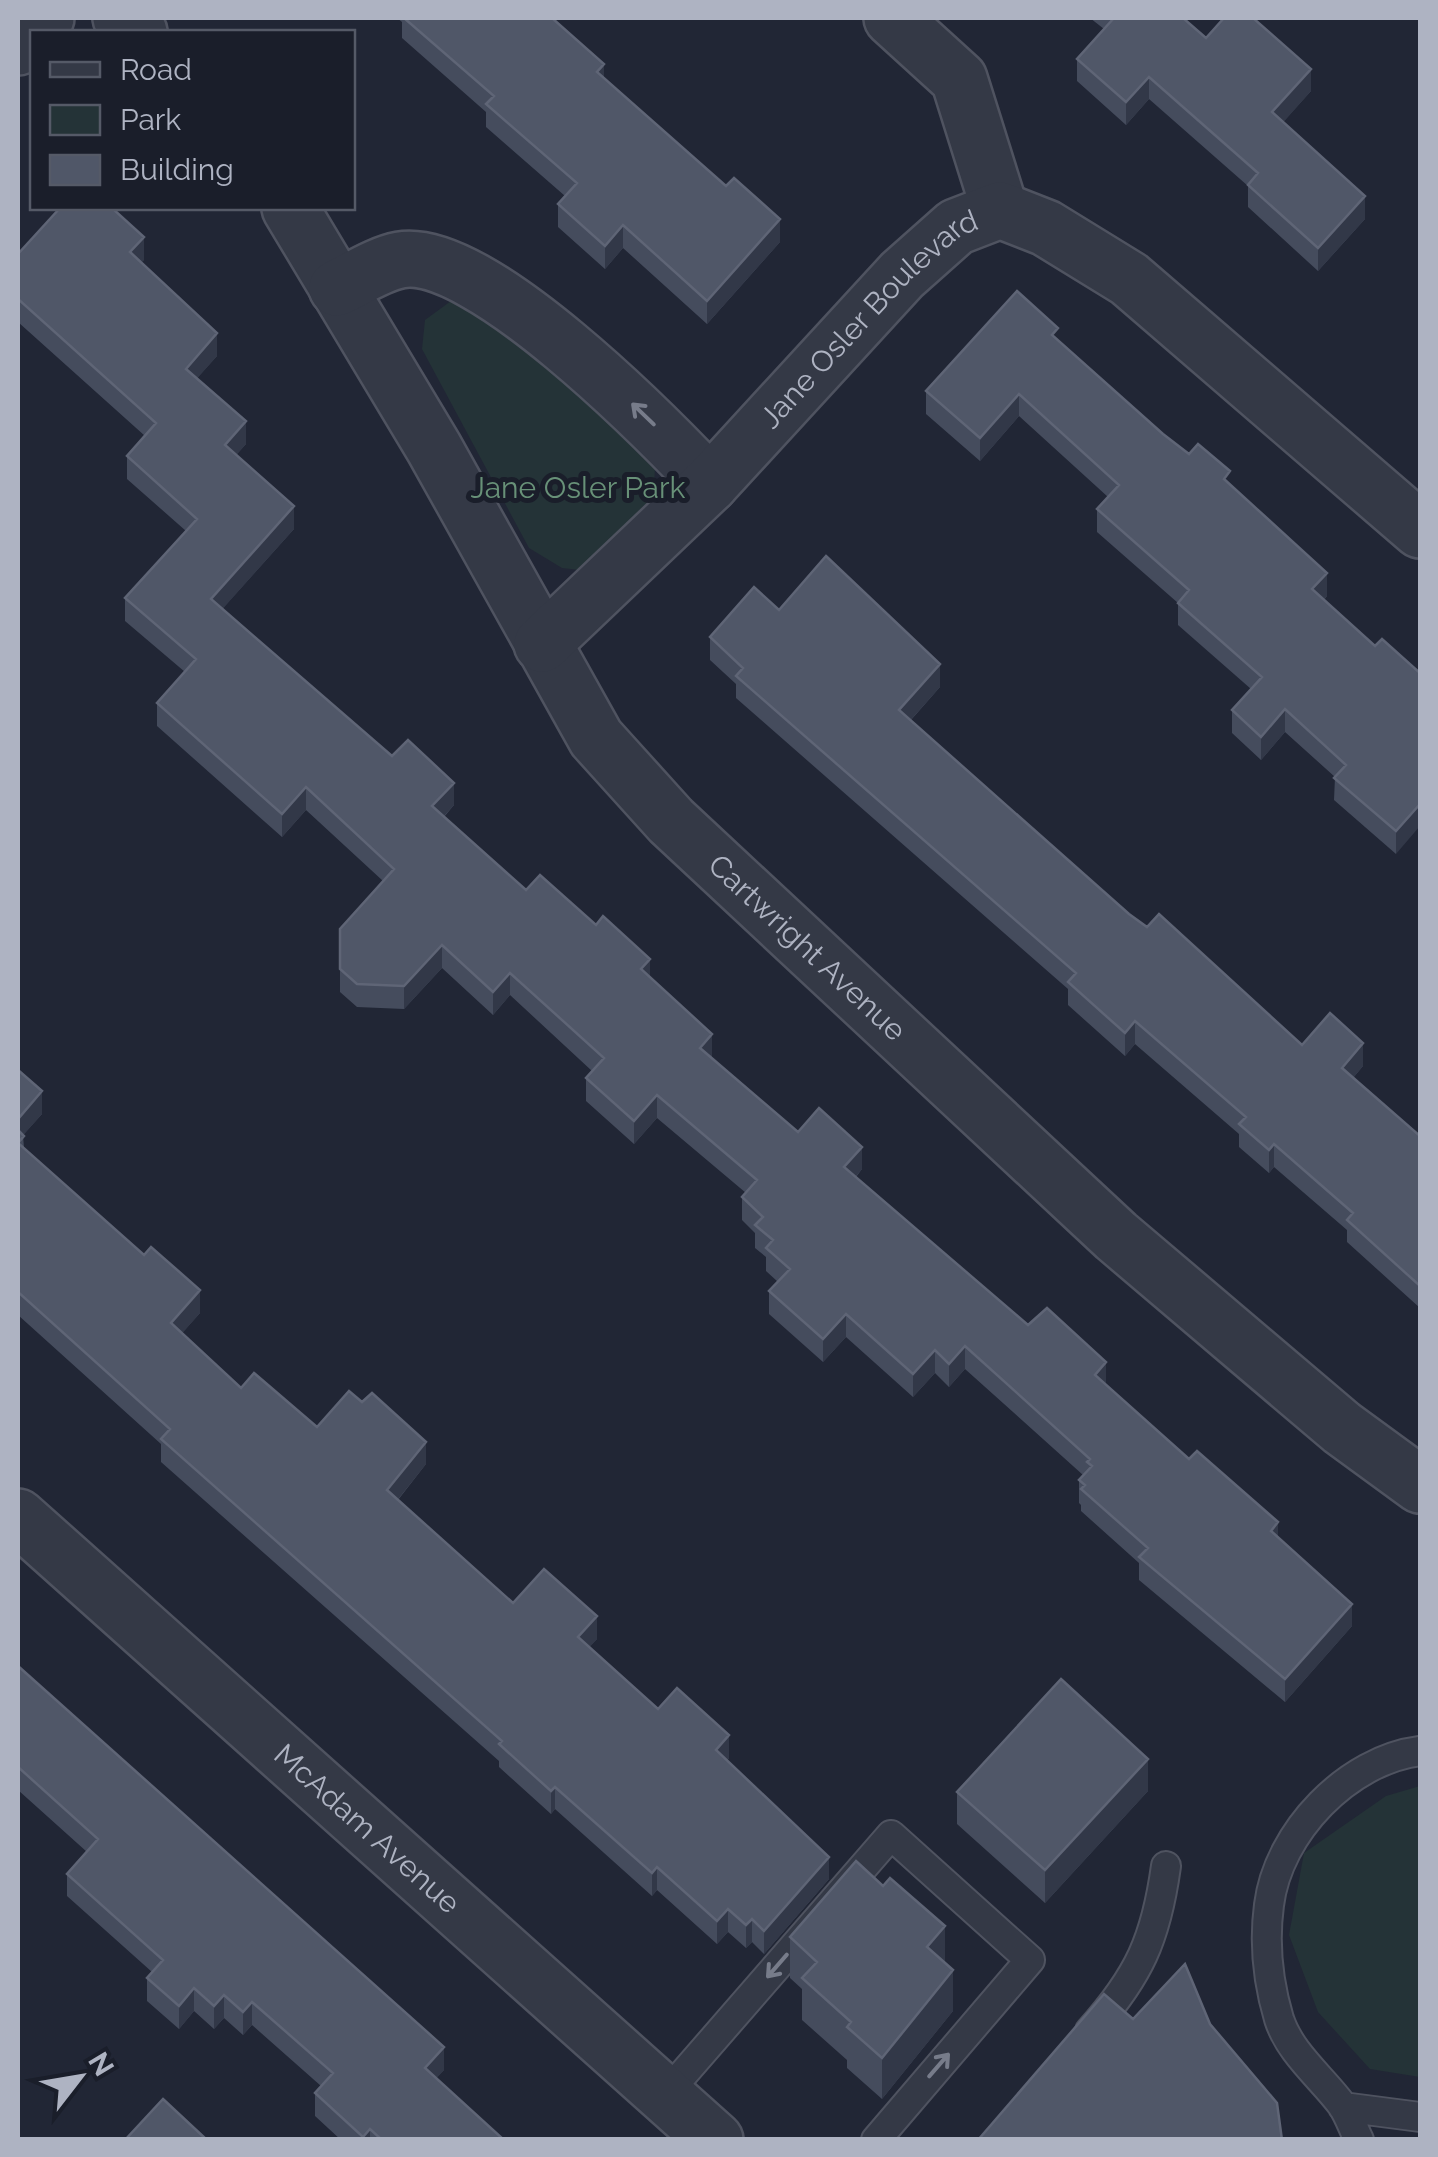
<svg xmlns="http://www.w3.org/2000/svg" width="1438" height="2157" viewBox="0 0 1438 2157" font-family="Raleway,sans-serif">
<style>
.green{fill:#243337}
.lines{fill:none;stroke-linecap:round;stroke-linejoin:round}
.service-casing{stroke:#4f5360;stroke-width:32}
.minor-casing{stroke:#4f5360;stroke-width:60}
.service{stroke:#343946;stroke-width:28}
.minor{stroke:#343946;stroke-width:55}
.wall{fill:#454c5d}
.shaded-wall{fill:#323848}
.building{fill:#505768;stroke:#5f6576;stroke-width:2.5}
.oneway{stroke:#777c8a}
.labels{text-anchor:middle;stroke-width:10;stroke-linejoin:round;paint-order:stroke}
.street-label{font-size:30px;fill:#aeb3c2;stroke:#1a1e2a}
.park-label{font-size:30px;fill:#689178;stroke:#1a1e2a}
</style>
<rect width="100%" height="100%" fill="#212635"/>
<path class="green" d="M451 301 486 307 644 452 655 467 653 506 580 570 562 568 529 548 422 349 425 320Z
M1420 1786V2077L1370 2069 1318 2012 1289 1935 1304 1853 1386 1796Z"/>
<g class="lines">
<g class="service-casing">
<path id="service" d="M1090 2031C1139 1976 1156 1939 1166 1866
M665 2095 891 1835 1030 1960 876 2140
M1343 2107 1420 2117
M1359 2140C1353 2128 1349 2115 1342 2105 1321 2077 1290 2053 1279 2019 1268 1982 1264 1942 1269 1905 1278 1832 1348 1760 1420 1751"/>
</g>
<g class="minor-casing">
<g id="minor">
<path d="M121 18 139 32"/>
<path d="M892 18 959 79 1000 210"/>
<path d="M18 47 46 18"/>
<path id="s1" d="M290 208 434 448 596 738 671 821 1116 1236 1342 1428 1420 1485"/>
<path d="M337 288C356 279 379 264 400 260 478 245 658 429 710 484"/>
<path id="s2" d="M542 644 710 484 902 275 956 227 1000 210 1046 228 1129 279 1420 530"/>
<path id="s3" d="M18 1517 715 2140"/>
</g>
</g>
<use href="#service" class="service"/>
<use href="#minor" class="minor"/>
</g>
<path class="wall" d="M397 18H552L604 78 780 242 707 324 623 248 605 269 558 227V204L565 196 486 127V112L402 38V22Z
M1090 18H1183L1206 38 1311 91 1283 122 1365 219 1318 271 1248 207V186L1149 99 1126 125 1077 81V59L1104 29Z
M18 254 144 260 141 262 217 356 197 378 246 444 236 455 294 529 222 609 392 756 454 805 444 817 526 890 650 977 712 1058 798 1132 862 1169 856 1177 1028 1325 1106 1385 1278 1538 1352 1626 1285 1702 1139 1580V1563L1081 1511V1505L1079 1503V1480L1083 1475 965 1369 949 1387 935 1373 913 1397 846 1337 823 1362 769 1314V1291L778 1282 766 1271V1257L755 1248V1233L742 1220V1197L746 1193 657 1118 634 1144 586 1101V1078L592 1071 510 995 493 1015 442 968 404 1009 357 1007 340 992V929L383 881 306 810 282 837 157 726V703L185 672 125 621V598L186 531 127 479V456L145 436 18 322Z
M1058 341 1163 434 1230 485 1327 596 1324 600 1375 646 1420 673 1396 854 1334 800 1335 777 1285 732 1261 760 1232 733V710L1251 689 1178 625V603L1097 532V509L1108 497 1019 416 980 461 926 414V391Z
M779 610 940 687 911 720 1129 914 1302 1045 1363 1066 1353 1078 1420 1136V1308L1347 1242V1230L1274 1167 1269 1173 1239 1147V1134L1135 1044 1125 1056 1068 1005V989L736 698V684L710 660V637Z
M18 1070 42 1114 23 1135 24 1148 200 1313 182 1333 241 1388 317 1427 426 1464 398 1500 513 1603 597 1639 589 1647 658 1709 729 1758 727 1761 829 1879 764 1954 752 1942 746 1948 728 1932 717 1944 657 1890 652 1896 555 1809 551 1814 499 1767V1761L161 1462V1444L18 1315Z
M18 1666 444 2070 436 2078 504 2140H341L315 2116V2093L321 2086 252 2025 243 2035 224 2018 214 2029 194 2011 179 2029 147 2001V1978L152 1972 67 1896V1874L87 1852 18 1790Z
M1148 1791 1045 1903 957 1824V1792Z
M790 1937 945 1963 953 2011 882 2099 847 2068V2060L802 2020V1989L790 1978Z"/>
<path class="shaded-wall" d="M604 64V87L597 72Z
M1311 69V91L1272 135V112Z
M1149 77V99L1126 125V102Z
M1365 196V219L1318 271V248Z
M780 219V242L707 324V301Z
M623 225V248L605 269V246Z
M144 237V260L130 275V252Z
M217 333V356L186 391V369Z
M1019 394V416L980 461V438Z
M246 421V444L225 468V445Z
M294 506V529L211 622V599Z
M1327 573V596L1312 612V589Z
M940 664V687L899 733V710Z
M1285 709V732L1261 760V737Z
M454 783V805L432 829V806Z
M306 787V810L282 837V814Z
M1420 804V826L1396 854V831Z
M442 945V968L404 1009V986Z
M650 959V981L641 969Z
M510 973V995L493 1015V992Z
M1135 1021V1044L1125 1056V1033Z
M712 1034V1057L700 1070V1048Z
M1363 1043V1066L1342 1091V1068Z
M42 1091V1114L18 1141V1119Z
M657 1095V1118L634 1144V1121Z
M1274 1144V1167L1269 1173V1150Z
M862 1147V1169L844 1190V1167Z
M200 1290V1313L171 1346V1323Z
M846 1314V1337L823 1362V1339Z
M965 1346V1369L949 1387V1364Z
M935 1350V1373L913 1397V1374Z
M1106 1362V1385L1095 1375Z
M426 1442V1464L387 1513V1490Z
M1278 1522V1545L1271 1531Z
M1352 1604V1626L1285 1702V1679Z
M597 1616V1639L578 1660V1637Z
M729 1735V1758L716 1773V1750Z
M1148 1759V1791L1045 1903V1870Z
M555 1787V1809L551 1814V1791Z
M829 1857V1879L764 1954V1931Z
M657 1867V1890L652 1896V1873Z
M728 1909V1932L717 1944V1921Z
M752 1919V1942L746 1948V1925Z
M945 1926V1967L927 1947Z
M953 1970V2011L882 2099V2058Z
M194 1988V2011L179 2029V2006Z
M224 1995V2018L214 2029V2006Z
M252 2002V2025L243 2035V2012Z
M444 2047V2070L425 2091V2068Z
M370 2129V2140H363V2137Z"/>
<path class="building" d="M404 18H552L604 64 597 72 726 186 734 178 780 219 707 301 623 225 605 246 558 204 577 183 486 104 494 96Z
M1114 18H1183L1206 38 1224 18H1253L1311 69 1272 112 1365 196 1318 248 1248 185 1258 173 1149 77 1126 102 1077 59Z
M60 208H112L144 237 130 252 217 333 186 369 246 421 225 445 294 506 211 599 392 756 408 740 454 783 432 806 526 890 540 875 596 925 603 916 650 959 641 969 712 1034 700 1048 798 1132 819 1108 862 1147 844 1167 1028 1325 1047 1308 1106 1362 1095 1375 1189 1459 1197 1451 1278 1522 1271 1531 1352 1604 1285 1679 1139 1557 1148 1548 1081 1489 1085 1485 1079 1480 1092 1466 1087 1462 1090 1459 965 1346 949 1364 935 1350 913 1374 846 1314 823 1339 769 1291 790 1269 766 1248 773 1240 755 1225 763 1217 742 1197 757 1180 657 1095 634 1121 586 1078 604 1058 510 973 493 992 442 945 404 986 357 984 340 969V929L394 869 306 787 282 814 157 703 196 659 125 598 197 519 127 456 156 423 18 299V254Z
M1017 291 1058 328 1052 335 1163 434 1189 454 1198 444 1230 471 1224 479 1327 573 1312 589 1375 646 1382 639 1420 673V804L1396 831 1334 778 1346 765 1285 709 1261 737 1232 710 1262 677 1178 603 1189 590 1097 509 1119 485 1019 394 980 438 926 391Z
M826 556 940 664 899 710 1129 914 1147 927 1159 914 1302 1045 1330 1013 1363 1043 1342 1068 1420 1136V1286L1347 1220 1353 1213 1274 1144 1269 1150 1239 1124 1246 1117 1135 1021 1125 1033 1068 982 1076 973 736 676 743 668 710 637 754 587 779 610Z
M18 1070 42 1091 18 1119Z
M18 1130 24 1136 18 1143 144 1255 151 1247 200 1290 171 1323 241 1388 254 1373 317 1427 349 1391 362 1402 372 1393 426 1442 387 1490 513 1603 544 1569 597 1616 578 1637 658 1709 677 1688 729 1735 716 1750 829 1857 764 1931 752 1919 746 1925 728 1909 717 1921 657 1867 652 1873 555 1787 551 1791 499 1744 502 1741 161 1439 170 1429 18 1292Z
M18 1666 444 2047 425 2068 504 2140H382L370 2129 363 2137 315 2093 333 2073 252 2002 243 2012 224 1995 214 2006 194 1988 179 2006 147 1978 163 1960 67 1874 98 1839 18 1767Z
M1061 1679 1148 1759 1045 1870 957 1792Z
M856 1861 883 1886 890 1878 945 1926 927 1947 953 1970 882 2058 847 2027 851 2022 802 1978 817 1962 790 1937Z
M1185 1964 1210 2024 1277 2103 1282 2140H978L1104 1994 1133 2019Z
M163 2099 207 2140H125Z"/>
<defs><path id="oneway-shaft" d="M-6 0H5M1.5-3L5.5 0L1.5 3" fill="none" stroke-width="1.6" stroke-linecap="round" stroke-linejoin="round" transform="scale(2.5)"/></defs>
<g class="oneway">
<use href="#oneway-shaft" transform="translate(643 414) rotate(-136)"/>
<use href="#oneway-shaft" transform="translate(777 1966) rotate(131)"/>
<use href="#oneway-shaft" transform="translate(939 2065) rotate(-49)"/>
</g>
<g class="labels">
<g class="street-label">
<text dy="10" stroke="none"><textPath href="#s2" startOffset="462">Jane Osler Boulevard</textPath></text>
<text dy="10" stroke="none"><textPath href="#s1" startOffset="910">Cartwright Avenue</textPath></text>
<text dy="10" stroke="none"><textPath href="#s3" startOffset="468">McAdam Avenue</textPath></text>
</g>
<g class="park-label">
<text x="578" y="498">Jane Osler Park</text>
</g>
</g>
<rect width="1438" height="2157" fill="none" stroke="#aeb3c2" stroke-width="40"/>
<rect x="30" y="30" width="325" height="180" fill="#1a1e2a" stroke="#555a67" stroke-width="2.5"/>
<rect x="50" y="62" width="50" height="15" fill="#343946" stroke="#555a67" stroke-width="2.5"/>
<text x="120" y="80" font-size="30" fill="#aeb3c2">Road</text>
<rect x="50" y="105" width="50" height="30" fill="#243337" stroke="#555a67" stroke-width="2.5"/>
<text x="120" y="130" font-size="30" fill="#aeb3c2">Park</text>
<rect x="50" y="155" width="50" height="30" fill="#505768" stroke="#555a67" stroke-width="2.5"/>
<text x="120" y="180" font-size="30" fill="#aeb3c2">Building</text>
<g transform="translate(80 2077) rotate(59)" stroke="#1a1e2a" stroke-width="8" paint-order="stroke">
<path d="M0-8L18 38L0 25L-18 38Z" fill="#aeb3c2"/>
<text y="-15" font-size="28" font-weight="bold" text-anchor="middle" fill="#aeb3c2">N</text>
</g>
</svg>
